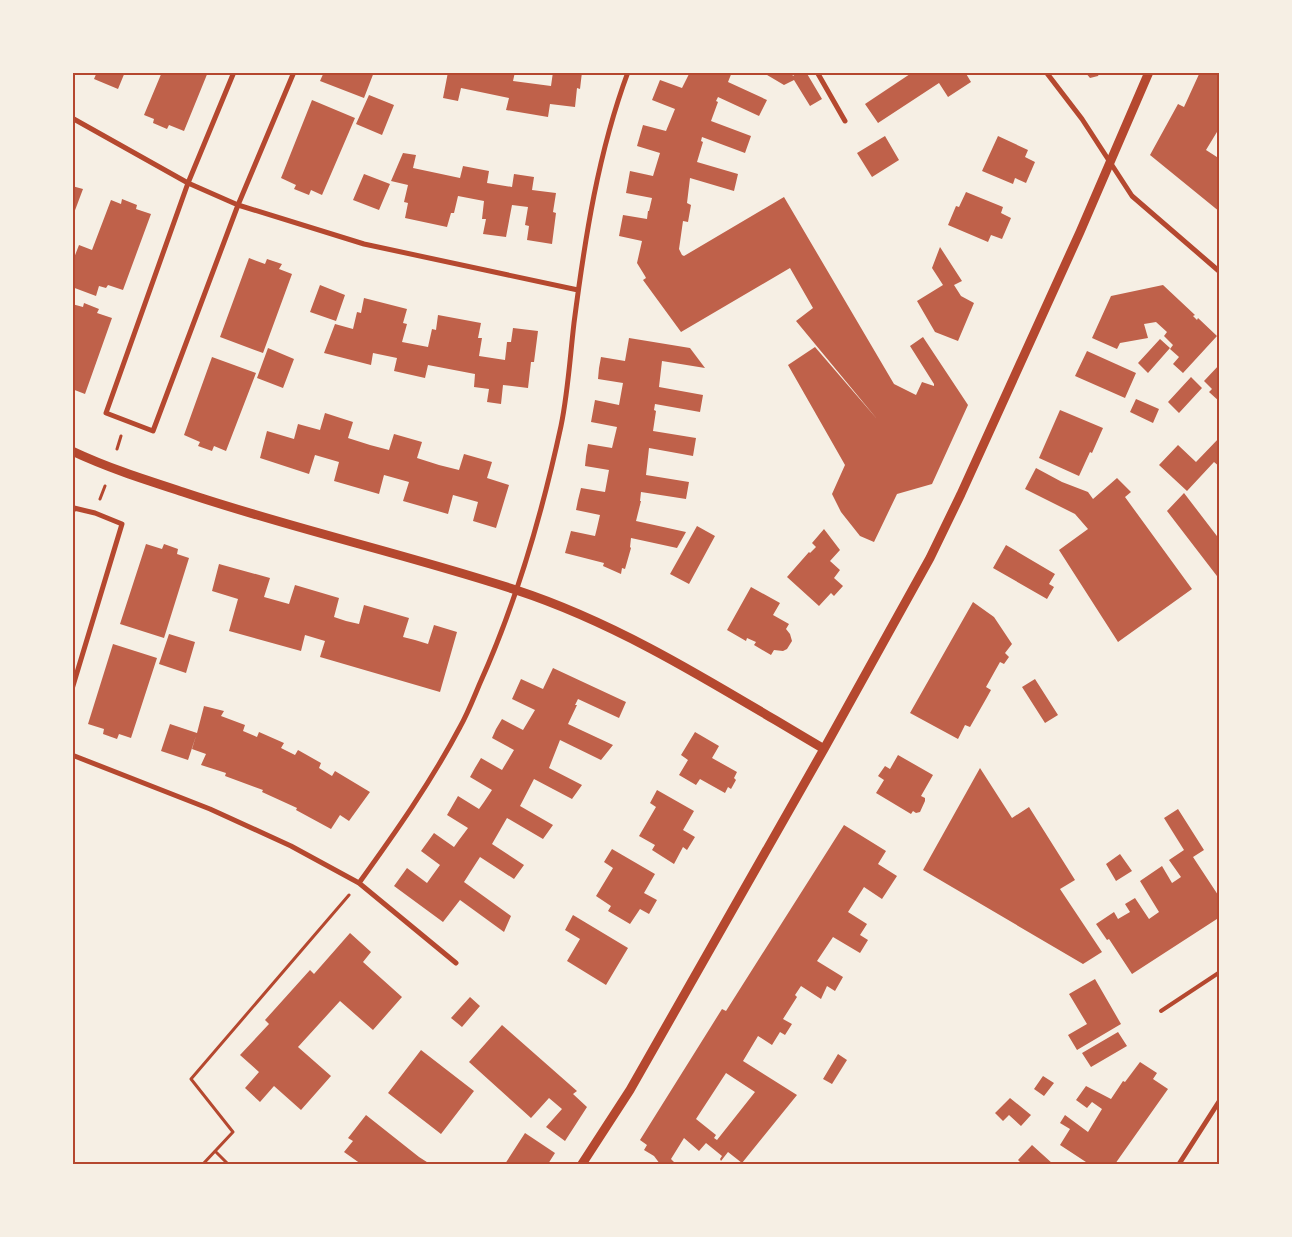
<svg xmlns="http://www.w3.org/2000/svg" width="1292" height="1237" viewBox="0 0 1292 1237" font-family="Karla,sans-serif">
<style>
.building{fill:#bf614a;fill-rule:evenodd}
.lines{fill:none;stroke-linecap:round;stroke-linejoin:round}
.path{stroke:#b5482f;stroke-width:3}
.service{stroke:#b5482f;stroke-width:4}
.minor{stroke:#b5482f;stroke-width:5}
.tertiary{stroke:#b5482f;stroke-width:9}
.neatline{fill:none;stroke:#b5482f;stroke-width:2}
</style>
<rect width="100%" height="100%" fill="#f6efe4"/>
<path class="building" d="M97 72H125L118 89 94 79Z
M162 72H208L184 131 169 125 167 129 153 123 154 119 144 115Z
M324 72H374L364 98 320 81Z
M448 72H515L513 81 551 86 553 72H582L580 89 577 88 575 107 550 104 548 117 506 110 509 98 461 88 458 101 443 98Z
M690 72H732L728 82 767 100 759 116 718 97 716 101 718 102 711 121 751 136 745 153 702 137 701 141 703 142 697 162 738 174 734 191 690 178 687 203 691 205 688 222 683 221 679 249 682 255 684 256 784 197 894 384 916 395 922 382 934 386V384L910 346 923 337 968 405 932 484 897 494 874 542 860 536 841 512 832 494 845 465 788 365 815 347 877 419 796 321 813 308 790 268 681 332 643 280 646 278 645 276 637 263 642 241 619 236 623 215 647 219 648 211H649L652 198 626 193 630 171 653 176 660 153 637 146 643 125 666 131 675 109 652 100 660 80 682 88Z
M762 72H791L793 76 798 72H806L822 99 810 106 794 80 784 85Z
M913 72H965L971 82 948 97 939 83 878 123 865 104Z
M1085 72H1100L1098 76 1090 78Z
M1200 72H1220V127L1206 150 1220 159V212L1150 155 1178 104 1184 107Z
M369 95 394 105 382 135 356 124Z
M312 100 355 118 322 195 311 190 309 195 294 189 296 185 281 178Z
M885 136 899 160 872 177 857 153Z
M998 136 1028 150 1025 157 1035 162 1026 183 1015 178 1013 184 982 171Z
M403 153 416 155 413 168 460 178 463 166 489 171 487 183 512 187 514 174 534 177 532 190 556 193 553 212 556 213 552 244 527 240 529 226 525 225 528 207 512 205 506 237 483 234 486 219H482L484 201 458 196 454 213H451L447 227 405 218 408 203 404 202 408 185 391 181Z
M364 174 390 184 379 210 353 200Z
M72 186 83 189 74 213H72Z
M966 192 1003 207 1001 213 1011 218 1002 239 991 235 988 242 948 225 956 206 959 207Z
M122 199 137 205 136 209 151 214 123 290 108 285 106 288 99 286 96 296 72 287V263L79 245 92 250 111 200 121 204Z
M940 247 962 281 954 285 961 296 974 303 958 341 935 332 917 301 943 285 932 268Z
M249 258 265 264 267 259 282 264 279 269 292 274 263 353 220 337Z
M320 285 345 295 336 321 310 312Z
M1163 285 1195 315 1193 316 1197 320 1198 318 1217 336 1183 373 1173 364 1179 357 1170 349 1173 345 1164 336 1167 332 1156 322 1144 324 1148 338 1120 343 1117 349 1092 338 1111 296Z
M364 298 407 309 403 323 407 324 402 342 428 347 432 329 436 330 438 315 481 323 478 338H482L479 356 505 360 507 342H511L513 328 538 331 534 362H531L528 388 503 385 501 404 487 402 489 389 474 387 475 374 428 365 425 378 394 371 397 358 373 353 371 365 324 353 335 324 353 329 357 312 361 313Z
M84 303 99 309 97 313 112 318 85 394 72 389V304L83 307Z
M629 338 690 348 705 368 662 361 659 387 703 395 700 412 655 404 654 410 656 411 653 431 696 438 693 456 649 448 646 475 689 482 686 499 641 492 640 501H641L636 521 686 532 677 548 631 538 630 547 631 548 625 569 622 568 621 574 603 566 604 563 565 553 571 531 595 536 597 528 600 515 576 510 578 500 581 488 605 492 609 470 585 466 586 456 588 444 612 448 617 427 591 422 595 400 619 405 623 383 598 379 599 368 601 357 625 361Z
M1160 339 1170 348 1148 373 1138 363Z
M268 348 294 359 283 388 257 378Z
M1087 351 1136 373 1125 398 1075 376Z
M212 357 256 373 226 451 214 446 212 451 198 446 200 442 184 435Z
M1220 364V402L1209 392 1212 389 1204 381Z
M1191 377 1202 388 1179 413 1168 402Z
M1136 399 1159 409 1153 423 1130 412Z
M1060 410 1103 428 1092 453 1090 452 1079 476 1039 458Z
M325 413 353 422 348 438 370 445 389 450 394 434 422 442 417 458 439 465 459 470 464 454 492 462 487 478 509 485 496 528 473 521 478 502 453 495 448 514 403 501 409 482 384 475 379 494 334 481 339 462 315 455 309 474 260 458 267 431 294 439 298 424 320 430Z
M1220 437V467L1214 462 1187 491 1159 465 1178 445 1196 462Z
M1036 468 1062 482 1088 492 1093 499 1117 478 1131 492 1125 497 1192 589 1118 642 1059 550 1088 529 1075 514 1025 489Z
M1184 493 1220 540V580L1167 511Z
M697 526 715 536 689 584 670 574Z
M824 529 840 550 830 561 840 570 834 578 843 586 834 596 831 593 819 606 787 577 809 552 810 553 816 547 812 543Z
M146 544 162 549 164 544 178 549 177 554 189 558 164 638 120 624Z
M1006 545 1055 574 1049 584 1054 587 1047 599 993 568Z
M219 564 270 578 264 597 289 604 295 585 339 598 334 617 346 621 359 624 364 605 409 618 403 637 415 640 428 644 434 625 457 632 440 692 320 657 325 641 305 635 301 651 229 631 238 599 212 591Z
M751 587 780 603 773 615 789 624 786 629 790 634 792 641 787 649 783 651 774 650 771 655 754 645 756 642 747 638 746 641 727 630Z
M973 602 994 617 1012 644 1005 653 1009 657 1004 664 1000 662 986 687 991 690 986 699 970 727 965 725 958 739 910 713Z
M169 634 195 642 186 673 159 664Z
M113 644 157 658 131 738 119 734 117 739 103 734 104 729 88 724Z
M553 668 626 702 619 718 578 699 575 705H577L568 724 613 745 601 760 560 740 549 768 582 785 572 799 534 779 520 806 553 825 543 839 507 818 492 844 524 865 514 879 480 857 464 882 511 916 504 932 460 900 443 922 394 886 407 868 427 883 432 876 440 865 421 851 434 833 454 847 459 840 468 828 447 815 458 796 479 809 484 802 492 790 470 777 475 768 481 758 502 770 514 750 492 738 496 729 502 719 523 730 535 710 512 699 521 679 543 689Z
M1035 679 1058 715 1045 723 1022 687Z
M204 706 224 711 221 716 245 725 243 731 257 737 259 732 284 743 281 748 295 755 298 750 321 763 319 768 332 776 335 771 370 792 349 821 340 815 331 829 296 810 297 808 262 792 263 790 225 776 226 773 201 765 206 754 192 749 196 736 188 760 161 751 170 724 197 733Z
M695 732 719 746 712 758 737 772 734 778 736 780 731 789 728 787 725 793 700 779 696 785 679 775 688 760 681 755Z
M898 755 933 775 921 796 925 798V801L920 812 916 813 913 811 911 814 876 793 884 780 878 776 885 766 890 769Z
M980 768 1012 818 1029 807 1075 880 1060 889 1102 952 1083 964 923 870Z
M657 790 694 811 683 830 695 837 687 850 683 847 674 864 652 850 655 845 639 836 656 807 650 803Z
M1178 809 1204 850 1193 857 1220 898V917L1132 974 1109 939 1107 940 1096 924 1114 912 1118 919 1130 912 1125 904 1135 898 1149 919 1159 912 1140 881 1162 866 1172 883 1181 877 1169 860 1184 850 1164 818Z
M844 825 886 851 878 864 897 876 882 899 864 887 848 912 867 924 860 935 868 940 860 953 833 937 817 961 843 977 835 991 827 986 821 999 801 986 795 995 797 997 783 1019 792 1024 785 1035 780 1032 772 1045 758 1036 743 1061 797 1095 742 1163 728 1152 721 1161 720 1159 722 1156 706 1143 699 1151 684 1138 671 1159 676 1164H660L654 1156 644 1150 647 1145 640 1140 722 1009 726 1011ZM726 1073 755 1092 717 1140 714 1138 716 1135 696 1119Z
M612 849 655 874 644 893 657 900 649 914 640 909 630 924 608 911 611 906 596 896 613 868 604 862Z
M1120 854 1132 871 1116 881 1106 864Z
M573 915 628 948 606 985 567 961 580 939 565 930Z
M350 933 371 952 363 962 402 997 373 1030 340 1001 298 1047 331 1076 301 1110 274 1086 260 1102 245 1088 259 1072 240 1055 269 1024 265 1020 310 970 314 974Z
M1095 979 1121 1024 1077 1050 1068 1035 1087 1024 1069 994Z
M470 997 480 1006 462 1027 451 1018Z
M502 1025 577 1091 573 1094 587 1107 565 1141 546 1127 562 1109 549 1098 531 1118 469 1062Z
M1118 1032 1127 1046 1091 1067 1082 1053Z
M421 1050 474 1091 441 1134 388 1093Z
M838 1054 847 1060 832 1084 823 1079Z
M1140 1062 1157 1073 1153 1079 1168 1089 1115 1164H1089L1060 1145 1070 1129 1060 1123 1065 1115 1088 1132 1102 1109 1092 1102 1087 1108 1076 1100 1086 1086 1111 1099 1123 1081 1125 1082Z
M1043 1076 1054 1083 1044 1096 1034 1089Z
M1010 1098 1031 1115 1021 1126 1009 1115 1003 1121 995 1113Z
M366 1115 419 1157 430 1164H361L344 1152 353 1141 348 1138Z
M525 1133 555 1153 548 1164H505Z
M1032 1145 1053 1164H1022L1018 1160Z"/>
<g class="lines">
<path class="path" d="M117 449 121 436
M100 499 105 486
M215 1151 228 1164
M203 1164 233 1132 191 1079 349 895"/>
<path class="service" d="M1161 1011 1220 972"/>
<path class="minor" d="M234 72 188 183 106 413 153 431 238 205 294 72
M817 72 845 121
M1046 72 1082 119 1132 196 1220 272
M72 118 188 183 238 205 364 244 578 290
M72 513 74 508 95 513 122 524 72 689
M72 755 210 809 291 846 359 883 456 963
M359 883C395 833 431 782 460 727 468 713 474 697 480 683 517 601 542 514 561 426 568 392 570 357 574 323 585 238 598 153 628 72
M1179 1164 1220 1100"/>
<path class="tertiary" d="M72 451C108 468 146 480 183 492 293 529 406 554 516 590 626 626 725 691 824 749
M582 1164 630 1090 824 749 930 558 961 494 1080 232 1149 72"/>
</g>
<rect width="1292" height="1237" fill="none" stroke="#f6efe4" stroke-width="148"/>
<rect x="74" y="74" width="1144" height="1089" class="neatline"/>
</svg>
